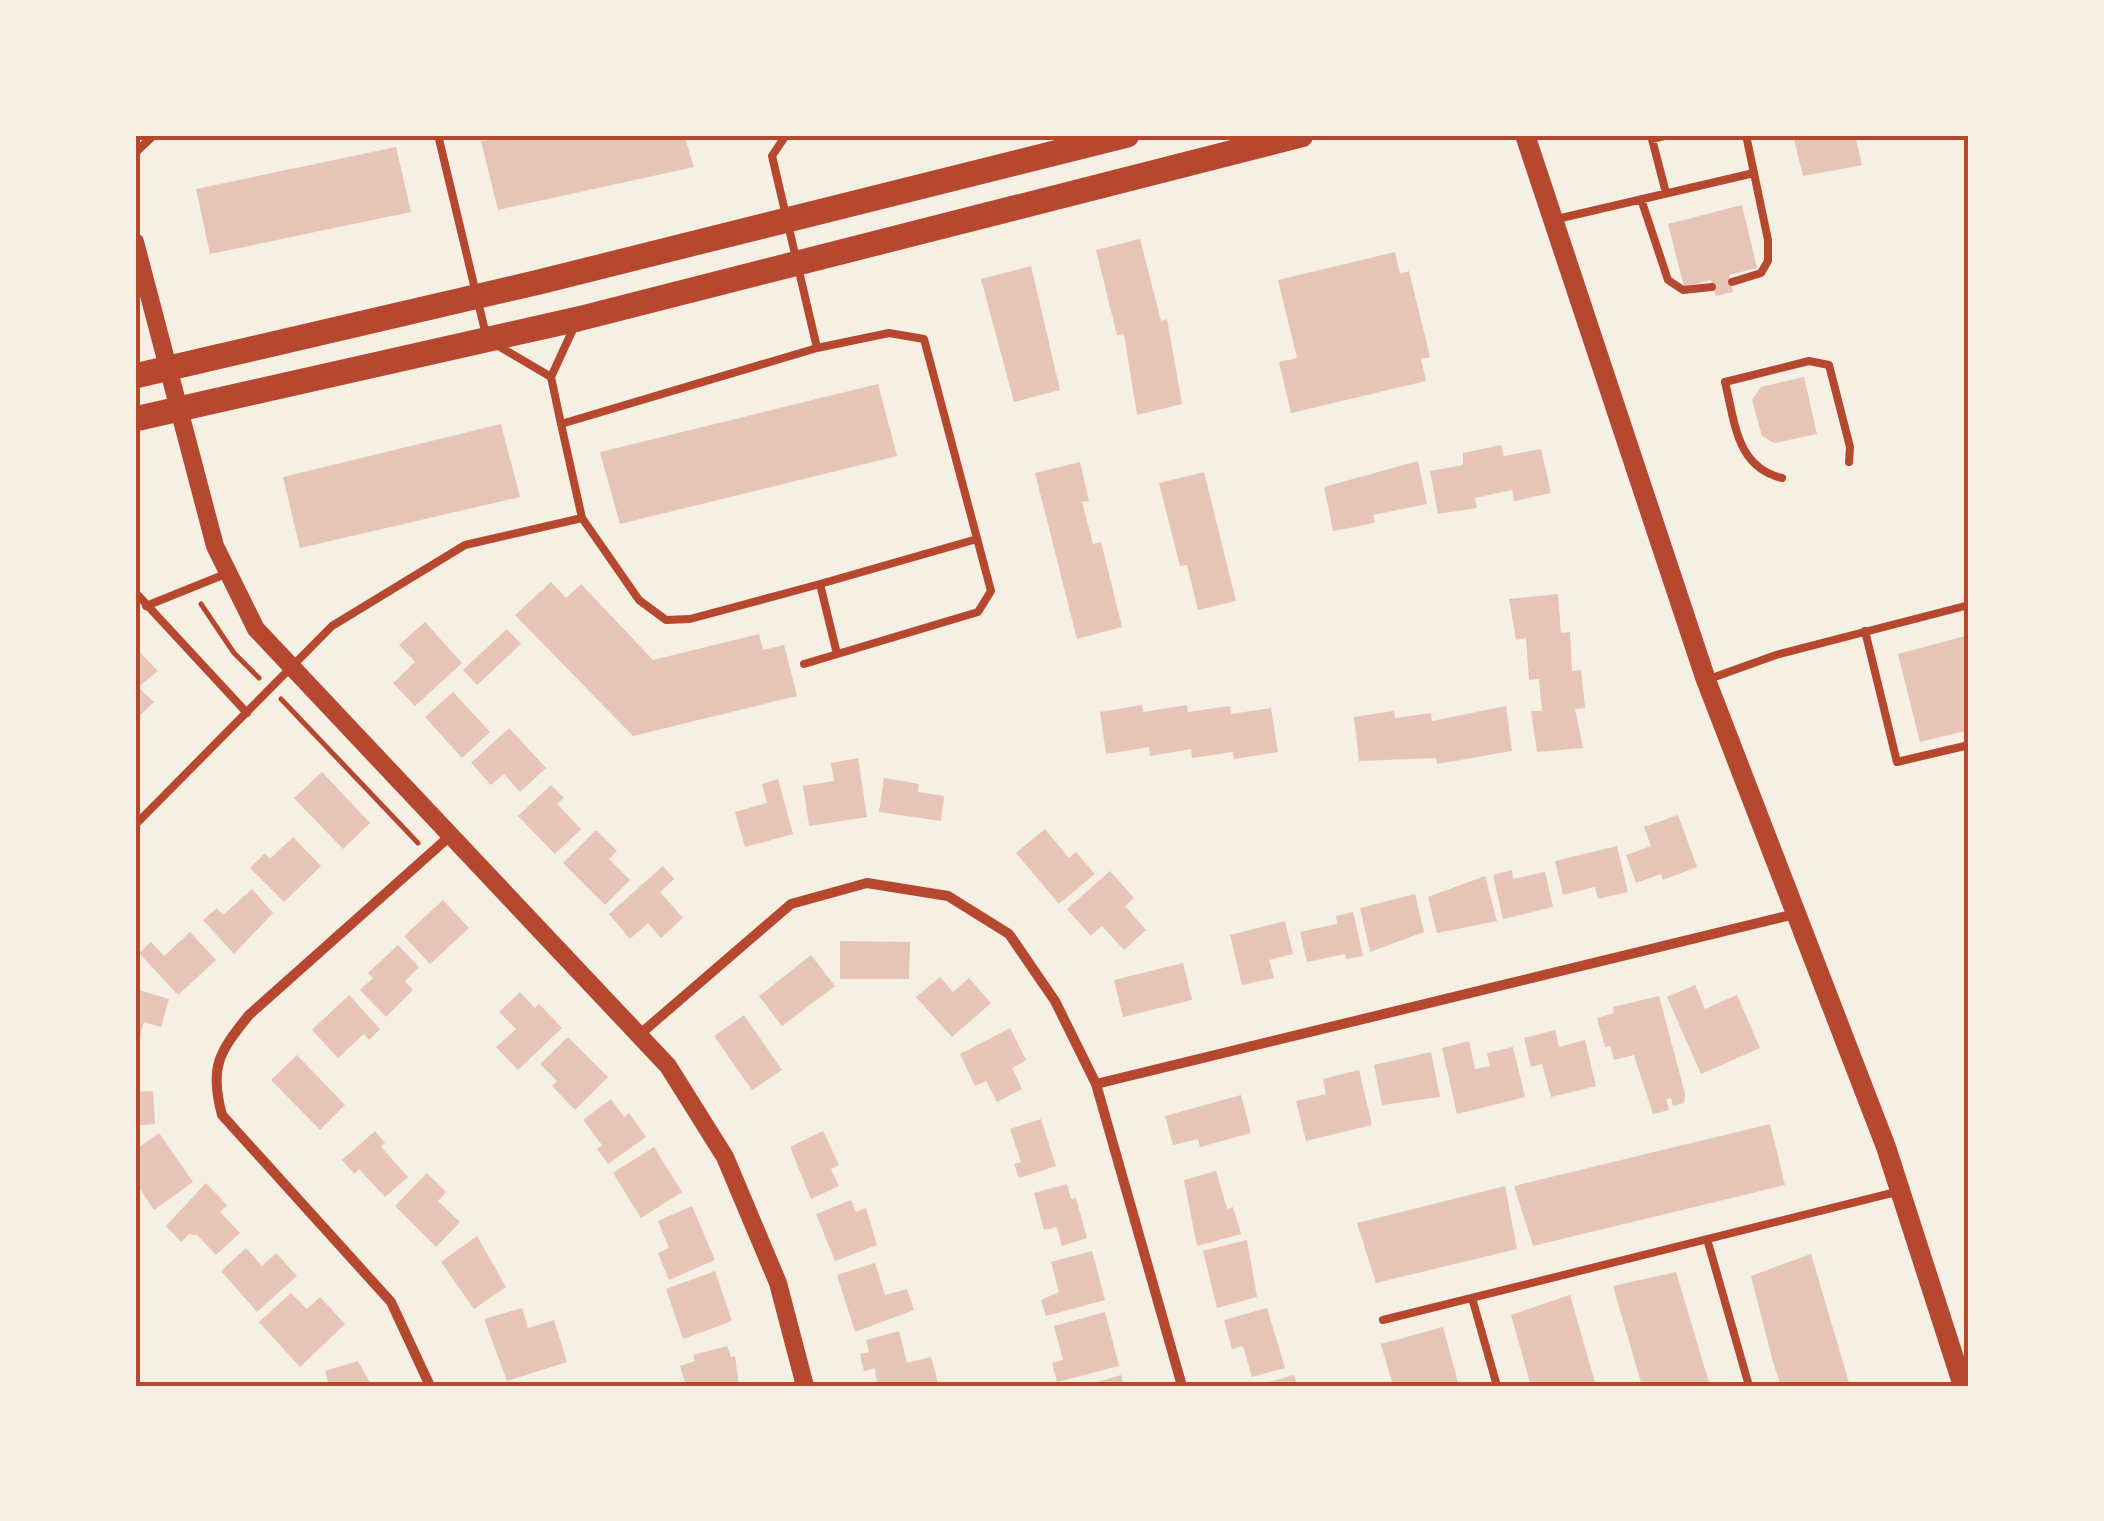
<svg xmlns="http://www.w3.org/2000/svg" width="2104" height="1521" viewBox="0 0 2104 1521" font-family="'DM Sans',sans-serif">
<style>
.building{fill:#e6c5b7}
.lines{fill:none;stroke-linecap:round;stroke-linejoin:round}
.path{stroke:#b5482f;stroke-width:5}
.service{stroke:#b5482f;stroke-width:8}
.minor{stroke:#b5482f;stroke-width:10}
.tertiary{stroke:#b5482f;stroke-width:18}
.secondary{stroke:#b5482f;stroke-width:20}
.primary{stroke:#b5482f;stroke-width:25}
.neatline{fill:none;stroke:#b5482f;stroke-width:4}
</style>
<rect width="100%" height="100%" fill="#f6efe4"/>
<path class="building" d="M510 135H684L694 167 498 210 481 141Z
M1793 135H1855L1862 165 1803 176Z
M396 147 411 212 210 254 196 189Z
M1742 205 1757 268 1729 275 1733 292 1716 296 1711 280 1684 287 1668 224Z
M1140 239 1161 321 1167 319 1182 404 1137 415 1124 334 1117 335 1096 250Z
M1395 252 1400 274 1409 271 1430 357 1421 359 1426 381 1291 413 1279 362 1297 358 1278 280Z
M1031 266 1060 390 1014 402 981 279Z
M1804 377 1817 434 1774 443 1762 436 1752 400 1761 387Z
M878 384 897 456 620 524 600 452Z
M501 424 520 497 300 548 283 477Z
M1501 445 1504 456 1541 449 1551 493 1514 501 1512 490 1475 498 1477 508 1438 514 1430 471 1463 465V453Z
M1418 461 1427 504 1373 515 1375 523 1333 531 1324 487Z
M1080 462 1089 501 1082 502 1093 544 1101 542 1122 627 1077 639 1035 473Z
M1204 472 1236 601 1198 610 1187 565 1180 566 1159 483Z
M551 582 566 598 581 584 653 660 759 634 763 650 784 645 797 696 633 736 515 615Z
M1558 594 1561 633 1570 632 1572 671 1581 670 1585 708 1575 709 1583 748 1537 752 1531 711H1542L1539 679 1529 680 1526 638 1516 640 1509 599Z
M425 622 462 663 415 706 393 683 415 662 399 645Z
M507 629 521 644 477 685 463 670Z
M1969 635V730L1920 742 1898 654Z
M135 647 158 671 138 687 154 702 135 720Z
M453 692 490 732 462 758 425 717Z
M1142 705 1143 712 1187 705 1188 712 1230 706 1231 714 1271 708 1278 752 1234 759 1233 752 1192 758 1191 749 1150 756 1149 747 1106 754 1100 712Z
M1506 706 1512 751 1437 764 1436 758 1359 761 1354 717 1394 711 1395 718 1431 713 1432 721Z
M509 728 546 768 520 792 504 774 491 785 471 763Z
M858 758 867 817 809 826 803 786 834 781 831 763Z
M322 772 370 823 343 849 294 798Z
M884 778 919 784 918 792 944 796 941 821 879 812Z
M778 779 793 834 745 847 735 812 767 803 762 784Z
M551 785 564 798 557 804 581 829 555 854 518 816Z
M1678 815 1697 867 1663 880 1661 874 1636 883 1626 855 1651 846 1644 827Z
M1045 829 1069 858 1076 852 1095 874 1059 904 1016 853Z
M596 830 617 851 609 859 630 880 605 905 563 863Z
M293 837 321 866 284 902 250 868 265 853 270 859Z
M1617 846 1628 892 1598 899 1595 887 1563 895 1555 861Z
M663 866 674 879 660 892 683 918 661 938 648 923 630 939 609 914Z
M1512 870 1513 879 1545 872 1553 907 1503 919 1493 875Z
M1110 871 1134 898 1125 906 1146 930 1124 950 1102 926 1091 936 1067 909Z
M1485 876 1497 921 1437 933 1428 897Z
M252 889 273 913 234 954 203 920 217 908 223 915Z
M1415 894 1424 932 1370 952 1360 908Z
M443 900 469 928 430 964 404 936Z
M1353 912 1363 956 1346 959 1345 954 1307 962 1300 932 1337 924 1336 916Z
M1285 921 1293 954 1269 960 1274 978 1242 985 1230 935Z
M190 932 216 960 178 995 139 953 151 942 164 956Z
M840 941 910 942 909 979H840Z
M398 945 419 967 405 981 413 990 386 1017 360 990 373 978 368 973Z
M811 955 835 986 782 1026 759 996Z
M1183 963 1192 1000 1123 1017 1114 980Z
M940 977 953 992 969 978 991 1003 952 1037 916 997Z
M1695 985 1705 1009 1737 995 1760 1048 1701 1074 1667 997Z
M135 989 169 999 161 1027 144 1022 136 1049Z
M520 992 535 1008 539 1004 562 1028 518 1070 496 1047 516 1029 499 1012Z
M349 995 380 1029 369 1040 364 1034 338 1058 312 1030Z
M1659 996 1685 1094 1684 1103 1673 1106 1671 1098 1666 1099 1669 1110 1653 1114 1634 1055 1614 1060 1610 1046 1605 1047 1597 1018 1614 1013 1613 1007Z
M744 1015 782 1070 752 1090 714 1036Z
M1010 1028 1026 1060 1012 1068 1022 1089 997 1102 986 1081 975 1086 960 1054Z
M1555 1030 1559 1047 1585 1040 1596 1086 1551 1097 1542 1064 1531 1067 1524 1038Z
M568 1037 608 1077 575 1110 552 1086 557 1081 540 1064Z
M1469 1041 1475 1069 1490 1066 1487 1053 1513 1047 1525 1097 1457 1114 1442 1048Z
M1431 1052 1440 1097 1382 1105 1374 1065Z
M297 1055 345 1105 320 1130 271 1080Z
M1359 1070 1372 1125 1306 1141 1296 1101 1326 1094 1323 1079Z
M153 1091 155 1124 135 1126V1092Z
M1241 1095 1251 1133 1200 1147 1198 1139 1173 1145 1165 1116Z
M611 1099 624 1117 629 1113 646 1137 608 1164 597 1149 602 1145 583 1120Z
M1041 1119 1056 1166 1019 1178 1014 1164 1021 1162 1010 1129Z
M1770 1124 1785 1185 1533 1246 1514 1186Z
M375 1131 385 1143 381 1147 408 1177 385 1197 359 1169 354 1174 342 1160Z
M823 1131 839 1165 831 1169 839 1186 811 1199 790 1147Z
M159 1133 193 1182 154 1210 140 1189 135 1193V1150Z
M654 1147 682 1192 641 1218 613 1173Z
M1216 1171 1227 1209 1233 1207 1241 1234 1197 1246 1184 1180Z
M427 1173 446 1192 438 1201 460 1222 436 1247 395 1206Z
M206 1183 227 1205 220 1212 240 1233 216 1255 197 1235 189 1234 181 1242 166 1226Z
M1067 1184 1071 1199 1076 1198 1087 1238 1062 1246 1057 1227 1044 1230 1034 1193Z
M1505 1186 1517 1249 1376 1283 1357 1223Z
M851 1200 856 1212 866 1208 877 1245 835 1261 816 1214Z
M692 1206 715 1260 669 1280 658 1253 669 1248 658 1221Z
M477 1236 506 1287 474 1309 441 1262Z
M1247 1240 1257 1297 1217 1308 1203 1251Z
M246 1248 262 1266 276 1253 297 1276 257 1312 221 1271Z
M1092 1251 1105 1300 1046 1316 1041 1300 1059 1292 1051 1262Z
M1811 1254 1850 1386H1781L1773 1362 1751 1276Z
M875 1263 885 1295 907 1289 914 1310 855 1332 837 1275Z
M715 1271 732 1321 683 1339 666 1289Z
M1676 1272 1710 1386H1642L1613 1286Z
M291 1293 307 1309 320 1297 345 1324 300 1367 259 1322Z
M1570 1295 1596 1386H1531L1511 1315Z
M522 1308 528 1328 554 1320 567 1362 507 1381 484 1319Z
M1267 1308 1285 1368 1252 1377 1243 1346 1232 1349 1224 1320Z
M1105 1312 1119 1366 1057 1382 1052 1363 1063 1360 1054 1326Z
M1443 1327 1459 1386H1393L1381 1344Z
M899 1331 907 1363 931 1357 939 1386H877L875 1368 864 1371 860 1354 869 1352 866 1340Z
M727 1346 731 1357 735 1356 739 1386H686L680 1366 695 1361 693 1355Z
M358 1361 372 1386H329L325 1371Z
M1121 1375 1124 1386H1087V1385Z
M1294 1375 1297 1386H1258V1385Z"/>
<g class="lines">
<path class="path" d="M201 604 234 653 259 678
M281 699 418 843"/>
<path class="service" d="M438 135 486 335
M786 135 772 156 817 348 889 333 924 339 991 591 978 612 804 664
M135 153 154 135
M1666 193 1652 139 1668 135
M1641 199 1668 280 1683 290 1712 287
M1557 219 1754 173
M1732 282 1761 273 1768 261V240L1746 135
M574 327 551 377 561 424 817 348
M495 344 551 377
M1782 478C1736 467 1735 422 1725 382L1809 361 1829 365 1850 447 1849 462
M582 518 639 600 666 620 690 619 820 584 837 654
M820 584 977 539
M135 592 247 713
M146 606 228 573
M1865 631 1897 762 1969 745
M1709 679 1776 655 1969 605
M135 825 332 626 465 545 582 518 561 424
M1707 1239 1749 1386
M1472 1298 1497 1386
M1383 1320 1896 1192"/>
<path class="minor" d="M639 1035 791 904 867 883 948 896 1009 934 1055 1001 1096 1084 1182 1386
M1096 1084 1795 914
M430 1386 391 1302 222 1115C209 1067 219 1052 249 1015L450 836"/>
<path class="tertiary" d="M135 242 215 546 256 629 668 1066 725 1157 778 1283 805 1386"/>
<path class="secondary" d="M1525 135 1706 680 1886 1147 1963 1386"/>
<path class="primary" d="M135 376 539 282 1127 135
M135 419 578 319 1301 135"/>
</g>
<rect width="2104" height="1521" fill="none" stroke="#f6efe4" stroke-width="275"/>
<rect x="138" y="138" width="1828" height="1246" class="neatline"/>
</svg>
